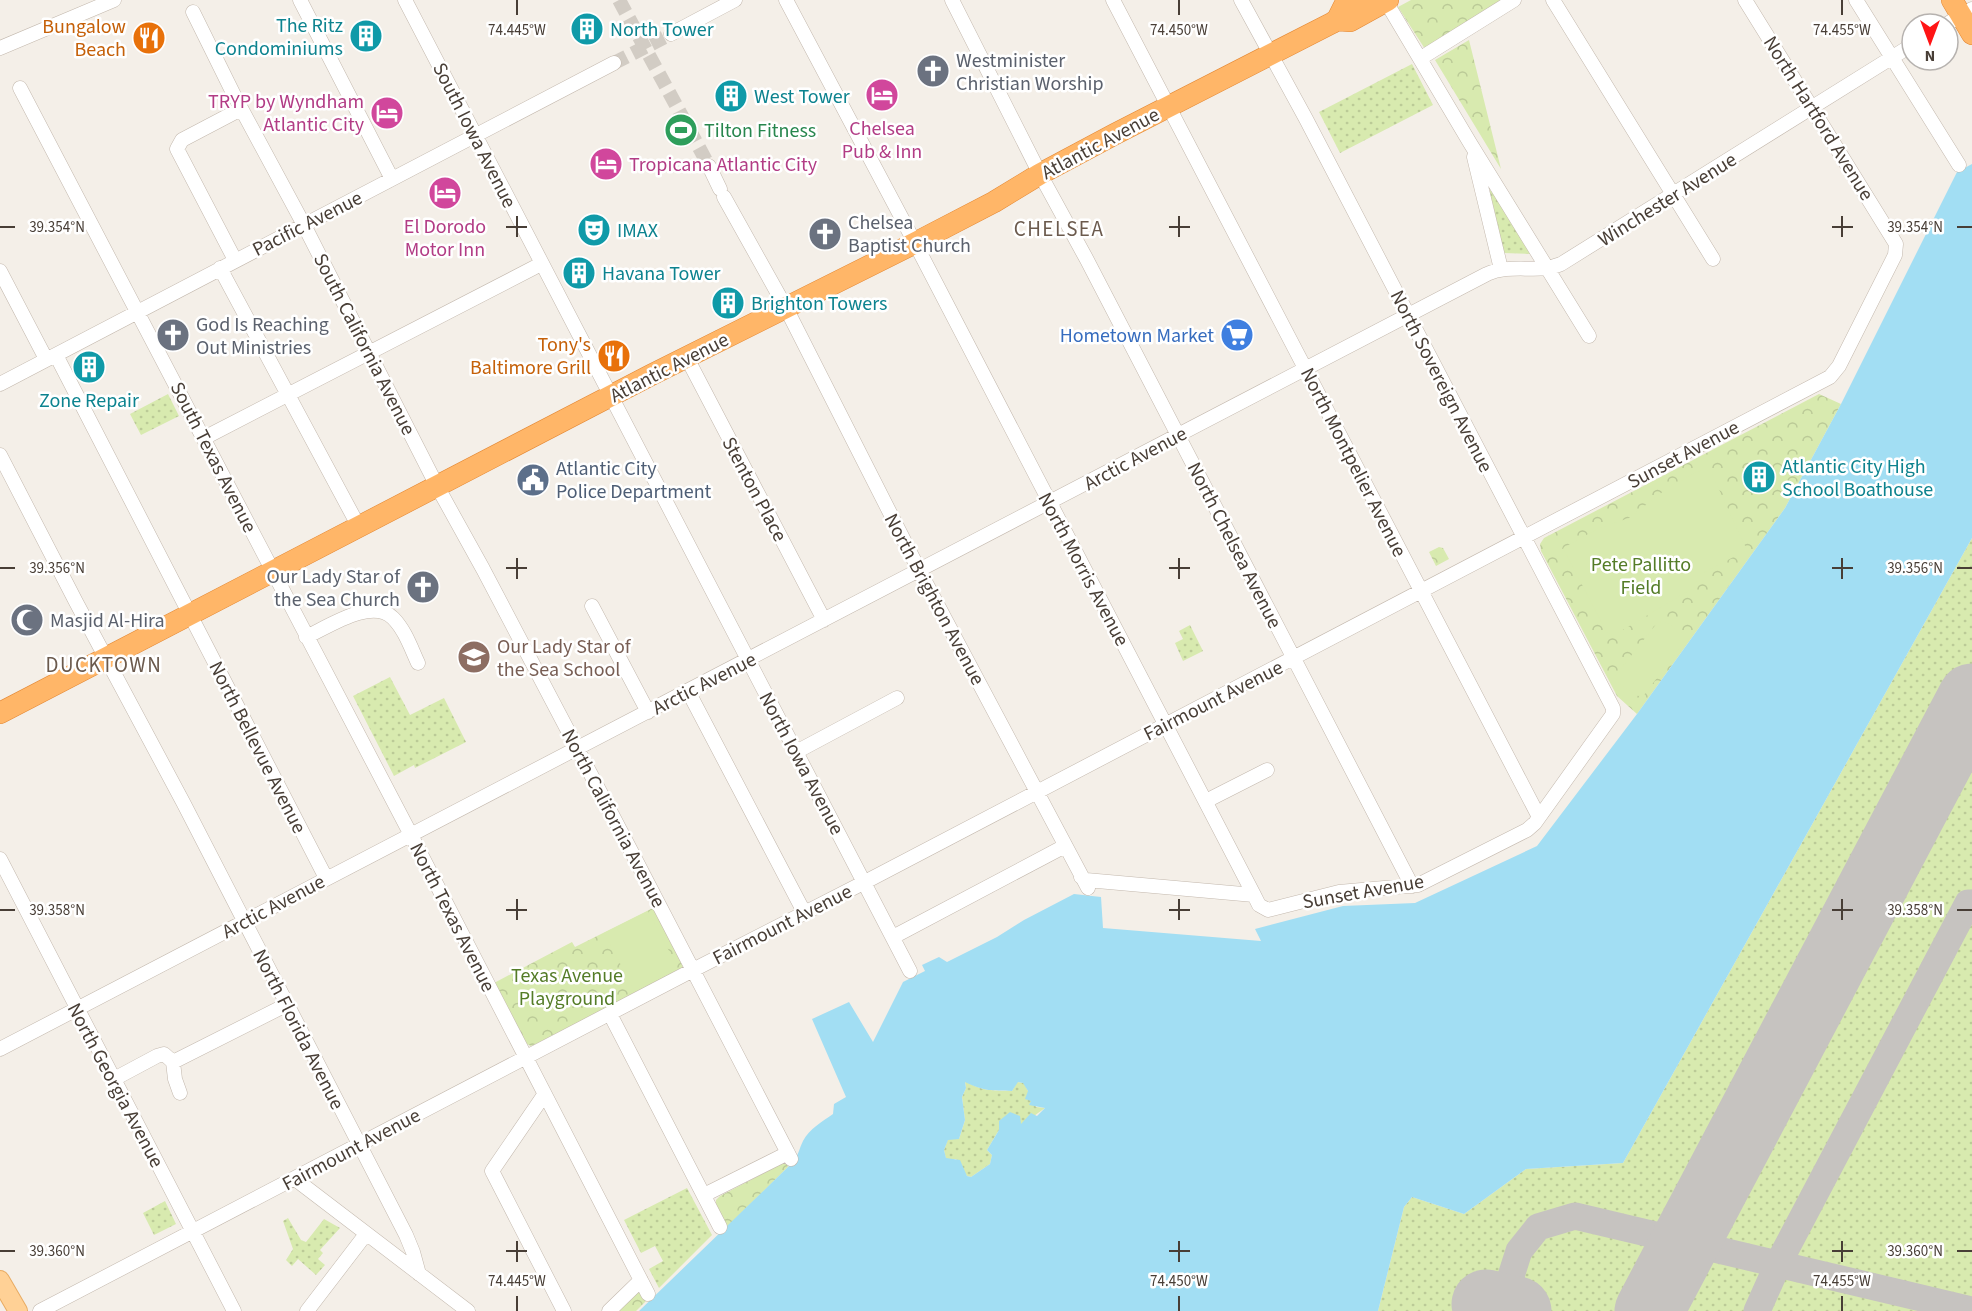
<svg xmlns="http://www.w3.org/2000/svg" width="1972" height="1311" viewBox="0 0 1972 1311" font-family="'Source Sans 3',sans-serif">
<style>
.grass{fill:url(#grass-dots)}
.park{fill:url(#park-crowns)}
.pitch{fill:#d8eaaf}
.water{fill:#a2def3;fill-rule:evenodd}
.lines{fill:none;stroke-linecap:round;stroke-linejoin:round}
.taxiway{stroke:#c6c3c0;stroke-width:27}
.runway{stroke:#c6c3c0;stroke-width:69}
.minor-tunnel{stroke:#d2ccc4;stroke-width:14;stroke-dasharray:14 7;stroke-linecap:butt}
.minor-casing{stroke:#c3b8ad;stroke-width:15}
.major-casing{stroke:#e8ab62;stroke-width:20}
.highway-casing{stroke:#e38733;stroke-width:22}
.minor{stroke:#fff;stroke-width:14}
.major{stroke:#ffd196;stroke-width:18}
.highway{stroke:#ffb668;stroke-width:21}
.ticks{fill:none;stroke:#483e36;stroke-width:2}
.labels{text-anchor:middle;stroke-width:5;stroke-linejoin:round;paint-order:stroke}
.culture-label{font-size:20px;fill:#0d838f;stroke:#fff;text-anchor:start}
.food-label{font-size:20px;fill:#c56008;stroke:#fff;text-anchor:end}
.worship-label{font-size:20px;fill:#5b616d;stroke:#fff;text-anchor:start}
.hotel-label{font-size:20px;fill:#b23c85;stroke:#fff}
.street-label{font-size:20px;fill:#483e36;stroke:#fff}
.leisure-label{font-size:20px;fill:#27864d;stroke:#fff;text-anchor:start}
.shop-label{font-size:20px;fill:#366cbe;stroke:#fff;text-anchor:end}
.service-label{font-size:20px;fill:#4e5e75;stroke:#fff;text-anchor:start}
.park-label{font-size:20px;fill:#547c27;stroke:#fff}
.education-label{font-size:20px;fill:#785e54;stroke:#fff;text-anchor:start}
.neighbourhood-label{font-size:21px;letter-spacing:1.5px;fill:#6b5a4d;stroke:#fff}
.ticks-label{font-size:15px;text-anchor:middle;fill:#483e36;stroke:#fff;stroke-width:5;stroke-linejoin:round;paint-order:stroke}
</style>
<defs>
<pattern id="grass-dots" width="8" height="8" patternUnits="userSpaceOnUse" patternTransform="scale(1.5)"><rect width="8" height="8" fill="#d8eaaf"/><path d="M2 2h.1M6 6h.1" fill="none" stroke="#bbca97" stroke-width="1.8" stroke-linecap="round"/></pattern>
<pattern id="park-crowns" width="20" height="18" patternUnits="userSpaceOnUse" patternTransform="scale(1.5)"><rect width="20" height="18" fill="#d8eaaf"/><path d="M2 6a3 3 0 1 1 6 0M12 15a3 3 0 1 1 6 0" fill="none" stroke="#bbca97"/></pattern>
</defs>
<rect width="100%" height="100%" fill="#f4efe8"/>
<path class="grass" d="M1412 64 1433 105 1340 153 1319 112Z
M1492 189 1529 250 1530 254 1503 253 1489 192Z
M168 394 179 416 141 435 130 414Z
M1972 538V1311H1378L1404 1207 1412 1197 1464 1214 1526 1169 1623 1163Z
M1190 625 1203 651 1183 661 1175 643 1183 639 1179 631Z
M390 677 410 715 444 698 466 742 415 768 414 765 394 776 353 696Z
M965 1081C984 1092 991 1090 1012 1091L1017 1082 1024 1083 1036 1107 1045 1108 1020 1126 1000 1123 999 1130 987 1150 992 1155 990 1164 971 1177 967 1176 956 1159H946L944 1150 948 1139H959L965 1120 962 1097 966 1088Z
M687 1188 712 1235 659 1288 649 1269 663 1261 655 1246 641 1253 624 1220Z
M165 1201 176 1224 154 1235 143 1213Z
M288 1218 301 1240 306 1242 324 1219 340 1228 320 1250 323 1253 318 1259 325 1265 316 1275 298 1259 292 1266 286 1260 293 1249 283 1221Z"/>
<path class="park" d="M1411 0H1501L1425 49 1398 7Z
M1469 40 1501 169 1435 60Z
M1819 394 1841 404 1785 508 1637 714 1617 696 1541 551 1540 544 1544 538Z
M1439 547 1443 548 1449 559 1436 566 1429 552Z
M653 908 682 961 683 966 680 970 538 1043 531 1046 527 1044 494 983 572 942 575 947Z
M783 1163H786L788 1167 727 1227 716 1206V1200L720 1196Z
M639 1289 646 1301 636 1311H614Z"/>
<path class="pitch" d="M1703 469 1711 472 1747 550 1695 577 1698 585 1616 634 1610 635 1605 629 1563 548 1597 529 1629 518 1669 487Z
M1664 621 1683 634 1685 641 1644 695 1638 696 1617 682 1615 676 1657 623Z
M648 911 677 966 633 988 604 933Z
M524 970 548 973 542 1012 520 1009Z"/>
<path class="water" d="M1972 164V538L1623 1163 1526 1169 1464 1214 1412 1197 1404 1207 1378 1311H639L788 1167C800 1154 797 1154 803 1141 809 1129 823 1121 833 1114L834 1104 846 1097 812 1019 849 1002 873 1042 903 982 925 971 922 965 939 957 947 962 997 937 1024 920 1074 894 1101 897 1103 928 1261 941 1255 929 1343 906 1415 903 1537 846 1637 714 1785 508 1841 404 1957 172ZM965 1082C986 1092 991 1090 1012 1091L1018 1082 1023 1083 1028 1091 1025 1099 1031 1101 1029 1105 1045 1108 1037 1116 1031 1113 1021 1124 1020 1116 1010 1112 999 1121V1130L987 1150 992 1155 990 1164 971 1177 967 1176 960 1160 946 1158 944 1150 948 1140 959 1139 965 1120 962 1097 966 1088Z"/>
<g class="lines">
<path class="taxiway" d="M1928 783C1943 768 1951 763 1972 759
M1517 1311 1511 1276 1519 1251 1538 1227 1575 1216 1972 1310
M1757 1311 1778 1264 1968 903H1972"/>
<path class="runway" d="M1486 1304 1517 1311
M1649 1311 1972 698"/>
<path class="minor-tunnel" d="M619 0 709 166
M614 63 671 34"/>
<g class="minor-casing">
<path id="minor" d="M300 0 392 179
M405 0 910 971
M786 0 915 243 1254 895 1259 905 1268 910 1339 892 1418 885 1527 830 1535 823 1613 714V708L1306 119 1241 0
M952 0 1040 174 1087 260 1412 886
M1113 0 1539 817
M1385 0 1470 143 1589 336
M1553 0 1713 259
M1856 0 1959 165
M193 12 235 97 304 225 437 486 483 569 629 847 791 1159
M1947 24 1972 9
M671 34 735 0
M0 48 114 0
M1421 58 1514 0
M20 88 411 835 648 1294
M1474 157 1501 269
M709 166 720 189
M724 197 786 308 919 570 1088 888
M235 260 177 149 182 140 241 109
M220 268 359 527
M0 271 46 359
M56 355 326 878
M687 358 824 620
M0 384 614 63
M204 438 541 264
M0 455 76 602 184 804 406 1235 413 1252 419 1274
M592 606 648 712
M306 637C328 627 372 597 393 618 405 630 411 648 418 663
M688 691 804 912
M796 752 897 698
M1206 801 1267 770
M0 859 234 1311
M1081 877 1086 880 1254 895
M893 937 1065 846
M610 1014 720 1227
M0 1049 1487 274C1511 263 1537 274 1561 264L1912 45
M173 1062 286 1005
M114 1079 157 1056 164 1054 173 1062 175 1079 180 1093
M544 1095 492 1171 564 1311
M295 1179 468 1311
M704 1195 788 1153
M40 1311 693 970 865 882 1830 377 1839 366 1895 255 1896 244 1745 0
M307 1311 366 1234
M609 1311 641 1280"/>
</g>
<g class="major-casing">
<path id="major" d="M0 1280 18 1311"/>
</g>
<g class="highway-casing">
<path id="highway" d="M1952 0 1972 34
M1337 20 1350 21 1388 0
M0 713 651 375 915 243 994 202 1040 174 1115 134 1332 23 1337 20 1344 6 1356 0"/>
</g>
<use href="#minor" class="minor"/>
<use href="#major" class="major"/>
<use href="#highway" class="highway"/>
</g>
<path class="ticks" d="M517 0V15M1179 0V15M1842 0V15M517 216V237M1179 216V237M1842 216V237M0 227H15M506 227H527M1169 227H1190M1832 227H1853M1957 227H1972M517 558V579M1179 558V579M1842 558V579M0 568H15M506 568H527M1169 568H1190M1832 568H1853M1957 568H1972M517 899V920M1179 899V920M1842 899V920M0 910H15M506 910H527M1169 910H1190M1832 910H1853M1957 910H1972M517 1241V1262M1179 1241V1262M1842 1241V1262M0 1251H15M506 1251H527M1169 1251H1190M1832 1251H1853M1957 1251H1972M517 1296V1311M1179 1296V1311M1842 1296V1311"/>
<defs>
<g id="building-disc" transform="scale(1.725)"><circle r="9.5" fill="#0f9aa8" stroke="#fff"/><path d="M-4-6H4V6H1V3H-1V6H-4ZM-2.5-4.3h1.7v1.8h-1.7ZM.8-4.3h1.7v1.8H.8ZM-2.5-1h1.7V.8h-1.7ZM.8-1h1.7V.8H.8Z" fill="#fff"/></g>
<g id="restaurant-disc" transform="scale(1.725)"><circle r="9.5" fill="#e8710a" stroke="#fff"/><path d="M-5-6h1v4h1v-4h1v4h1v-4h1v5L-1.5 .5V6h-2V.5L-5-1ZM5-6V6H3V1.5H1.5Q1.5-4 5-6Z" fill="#fff"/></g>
<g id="church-disc" transform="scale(1.725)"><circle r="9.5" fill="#6b7280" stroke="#fff"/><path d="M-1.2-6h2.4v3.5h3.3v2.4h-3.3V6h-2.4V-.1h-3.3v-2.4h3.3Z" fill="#fff"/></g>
<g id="hotel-disc" transform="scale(1.725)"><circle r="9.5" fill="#d1479c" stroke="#fff"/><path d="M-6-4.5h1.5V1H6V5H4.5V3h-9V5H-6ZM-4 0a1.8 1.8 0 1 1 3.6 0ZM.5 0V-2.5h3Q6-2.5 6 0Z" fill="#fff"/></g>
<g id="stadium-disc" transform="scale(1.725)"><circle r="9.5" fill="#2e9e5b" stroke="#fff"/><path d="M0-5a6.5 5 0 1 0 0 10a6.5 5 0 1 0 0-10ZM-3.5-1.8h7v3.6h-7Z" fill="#fff"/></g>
<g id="theatre-disc" transform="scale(1.725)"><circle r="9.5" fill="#0f9aa8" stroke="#fff"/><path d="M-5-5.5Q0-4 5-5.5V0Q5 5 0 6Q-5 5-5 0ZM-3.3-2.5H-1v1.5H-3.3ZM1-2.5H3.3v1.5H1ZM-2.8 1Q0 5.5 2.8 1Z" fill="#fff"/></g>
<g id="supermarket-disc" transform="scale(1.725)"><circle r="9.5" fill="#3f7fe0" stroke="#fff"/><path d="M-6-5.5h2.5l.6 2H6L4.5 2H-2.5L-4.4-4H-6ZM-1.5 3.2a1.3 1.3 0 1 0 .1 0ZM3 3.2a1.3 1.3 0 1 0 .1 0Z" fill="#fff"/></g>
<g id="civic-disc" transform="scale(1.725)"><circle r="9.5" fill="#5c6f8a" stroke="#fff"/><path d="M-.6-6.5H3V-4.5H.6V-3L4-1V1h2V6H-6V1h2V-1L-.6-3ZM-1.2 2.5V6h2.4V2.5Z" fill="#fff"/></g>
<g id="mosque-disc" transform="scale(1.725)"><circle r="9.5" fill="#6b7280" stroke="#fff"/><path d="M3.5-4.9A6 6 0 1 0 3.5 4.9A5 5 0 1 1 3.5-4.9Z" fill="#fff"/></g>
<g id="school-disc" transform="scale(1.725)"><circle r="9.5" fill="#8d6e63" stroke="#fff"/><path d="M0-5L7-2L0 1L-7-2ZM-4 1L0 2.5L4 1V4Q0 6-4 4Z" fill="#fff"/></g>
</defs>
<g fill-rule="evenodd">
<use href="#building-disc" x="587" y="29"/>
<use href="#building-disc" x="366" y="36"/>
<use href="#restaurant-disc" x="149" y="38"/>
<use href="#church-disc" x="933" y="71"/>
<use href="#hotel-disc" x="882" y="95"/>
<use href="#building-disc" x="731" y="96"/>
<use href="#hotel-disc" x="387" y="113"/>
<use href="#stadium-disc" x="681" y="130"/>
<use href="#hotel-disc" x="606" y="164"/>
<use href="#hotel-disc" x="445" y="193"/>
<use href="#theatre-disc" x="594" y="230"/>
<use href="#church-disc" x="825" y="234"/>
<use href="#building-disc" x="579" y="273"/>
<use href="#building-disc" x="728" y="303"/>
<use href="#church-disc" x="173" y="335"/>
<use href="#supermarket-disc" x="1237" y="335"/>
<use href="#restaurant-disc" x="614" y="356"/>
<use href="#building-disc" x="89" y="367"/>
<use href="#building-disc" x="1759" y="477"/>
<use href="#civic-disc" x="533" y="480"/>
<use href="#church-disc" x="423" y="587"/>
<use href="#mosque-disc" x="27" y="620"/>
<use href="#school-disc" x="474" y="657"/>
</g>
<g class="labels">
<g class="culture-label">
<text x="343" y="32" text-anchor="end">The Ritz<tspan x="343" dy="23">Condominiums</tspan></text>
<text x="610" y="36">North Tower</text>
<text x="754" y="103">West Tower</text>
<text x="617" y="237">IMAX</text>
<text x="602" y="280">Havana Tower</text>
<text x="751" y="310">Brighton Towers</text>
<text x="89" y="407" text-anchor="middle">Zone Repair</text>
<text x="1782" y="473">Atlantic City High<tspan x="1782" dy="23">School Boathouse</tspan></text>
</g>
<g class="food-label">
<text x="126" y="33">Bungalow<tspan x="126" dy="23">Beach</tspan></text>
<text x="591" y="351">Tony's<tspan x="591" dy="23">Baltimore Grill</tspan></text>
</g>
<g class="worship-label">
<text x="956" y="67">Westminister<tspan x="956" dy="23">Christian Worship</tspan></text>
<text x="848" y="229">Chelsea<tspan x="848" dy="23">Baptist Church</tspan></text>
<text x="196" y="331">God Is Reaching<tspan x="196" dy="23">Out Ministries</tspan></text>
<text x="400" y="583" text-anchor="end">Our Lady Star of<tspan x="400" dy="23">the Sea Church</tspan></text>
<text x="50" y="627">Masjid Al-Hira</text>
</g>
<g class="hotel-label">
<text x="364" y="108" text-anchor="end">TRYP by Wyndham<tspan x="364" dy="23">Atlantic City</tspan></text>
<text x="882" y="135">Chelsea<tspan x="882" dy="23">Pub &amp; Inn</tspan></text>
<text x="629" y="171" text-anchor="start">Tropicana Atlantic City</text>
<text x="445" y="233">El Dorodo<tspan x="445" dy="23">Motor Inn</tspan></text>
</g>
<g class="street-label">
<text transform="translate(1819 118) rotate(58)" y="7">North Hartford Avenue</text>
<text transform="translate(475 135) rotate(63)" y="7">South Iowa Avenue</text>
<text transform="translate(1100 143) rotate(-28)" y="7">Atlantic Avenue</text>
<text transform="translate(1667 199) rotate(-32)" y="7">Winchester Avenue</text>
<text transform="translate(307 223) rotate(-27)" y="7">Pacific Avenue</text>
<text transform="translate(365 344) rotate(63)" y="7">South California Avenue</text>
<text transform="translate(669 367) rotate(-27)" y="7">Atlantic Avenue</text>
<text transform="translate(1442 381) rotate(63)" y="7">North Sovereign Avenue</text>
<text transform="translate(1683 454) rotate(-28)" y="7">Sunset Avenue</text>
<text transform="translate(214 457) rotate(63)" y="7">South Texas Avenue</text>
<text transform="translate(1135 458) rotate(-28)" y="7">Arctic Avenue</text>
<text transform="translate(1354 462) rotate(63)" y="7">North Montpelier Avenue</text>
<text transform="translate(755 489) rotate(62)" y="7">Stenton Place</text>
<text transform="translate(1235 545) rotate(63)" y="7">North Chelsea Avenue</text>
<text transform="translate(1084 569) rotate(62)" y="7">North Morris Avenue</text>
<text transform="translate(935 599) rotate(62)" y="7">North Brighton Avenue</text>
<text transform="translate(704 683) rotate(-27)" y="7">Arctic Avenue</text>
<text transform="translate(1213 700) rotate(-27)" y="7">Fairmount Avenue</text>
<text transform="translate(258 747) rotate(63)" y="7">North Bellevue Avenue</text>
<text transform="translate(802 763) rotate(62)" y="7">North Iowa Avenue</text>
<text transform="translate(614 818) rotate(62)" y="7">North California Avenue</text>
<text transform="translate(1363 891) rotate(-10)" y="7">Sunset Avenue</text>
<text transform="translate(273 906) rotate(-28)" y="7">Arctic Avenue</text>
<text transform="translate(453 917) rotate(63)" y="7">North Texas Avenue</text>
<text transform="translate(782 924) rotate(-27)" y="7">Fairmount Avenue</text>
<text transform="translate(299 1029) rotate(63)" y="7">North Florida Avenue</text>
<text transform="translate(116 1085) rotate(62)" y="7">North Georgia Avenue</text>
<text transform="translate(351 1149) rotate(-28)" y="7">Fairmount Avenue</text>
</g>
<g class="leisure-label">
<text x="704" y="137">Tilton Fitness</text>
</g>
<g class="shop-label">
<text x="1214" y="342">Hometown Market</text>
</g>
<g class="service-label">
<text x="556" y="475">Atlantic City<tspan x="556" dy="23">Police Department</tspan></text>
</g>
<g class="park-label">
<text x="1641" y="571">Pete Pallitto<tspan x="1641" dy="23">Field</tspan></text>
<text x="567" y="982">Texas Avenue<tspan x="567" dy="23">Playground</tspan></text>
</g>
<g class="education-label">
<text x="497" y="653">Our Lady Star of<tspan x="497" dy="23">the Sea School</tspan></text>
</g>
<g class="neighbourhood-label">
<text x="1059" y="236">CHELSEA</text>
<text x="104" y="672">DUCKTOWN</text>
</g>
</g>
<g class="ticks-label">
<text x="517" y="35">74.445°W</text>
<text x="1179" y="35">74.450°W</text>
<text x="1842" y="35">74.455°W</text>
<text x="1915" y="232">39.354°N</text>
<text x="57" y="232">39.354°N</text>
<text x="1915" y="573">39.356°N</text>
<text x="57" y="573">39.356°N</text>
<text x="1915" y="915">39.358°N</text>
<text x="57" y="915">39.358°N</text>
<text x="1915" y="1256">39.360°N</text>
<text x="57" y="1256">39.360°N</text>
<text x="517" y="1286">74.445°W</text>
<text x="1179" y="1286">74.450°W</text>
<text x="1842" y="1286">74.455°W</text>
</g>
<g transform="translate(1930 42) rotate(180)"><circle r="28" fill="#ffffff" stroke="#b6b2af" stroke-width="1.5"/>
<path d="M0-4.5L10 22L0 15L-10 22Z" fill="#ff1415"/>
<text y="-9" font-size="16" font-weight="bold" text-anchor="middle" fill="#483e36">N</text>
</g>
</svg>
